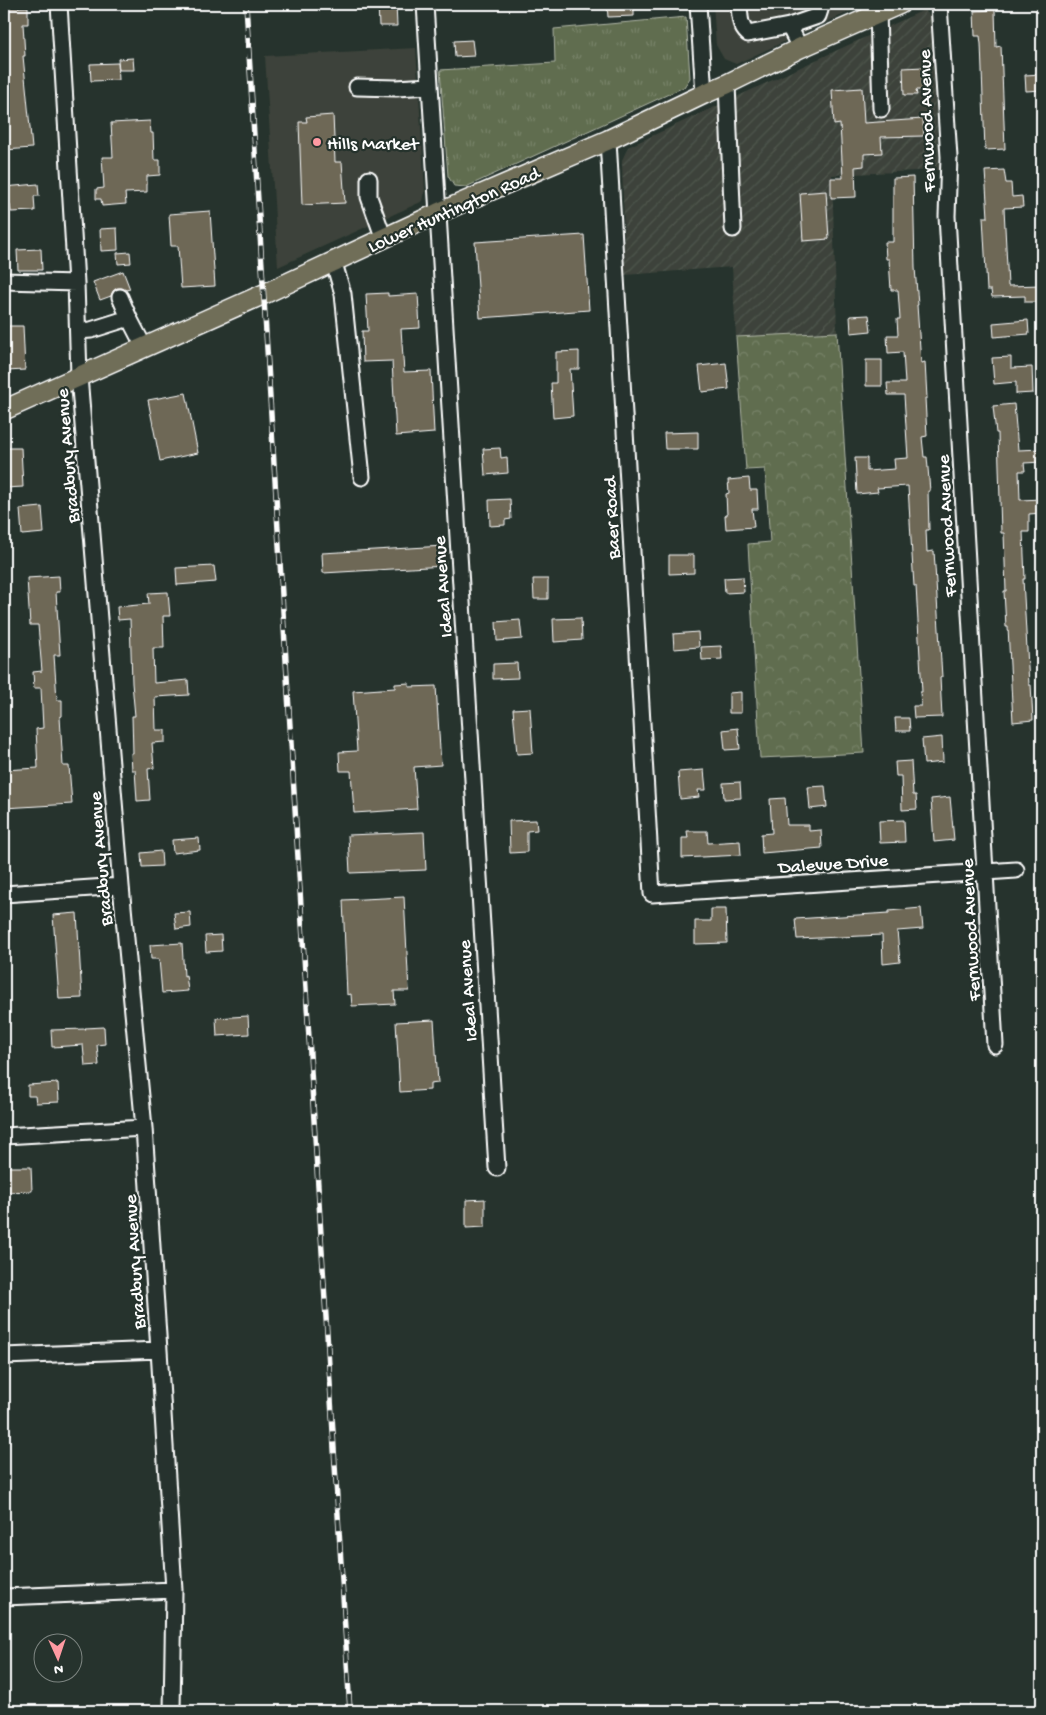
<svg xmlns="http://www.w3.org/2000/svg" width="1046" height="1715" viewBox="0 0 1046 1715" font-family="'Gochi Hand',sans-serif">
<style>
.built{fill:#3c433a}
.industrial{fill:url(#industrial-furrows)}
.grass{fill:url(#grass-tufts);stroke:#b0b6a7}
.forest{fill:url(#forest-crowns);stroke:#b0b6a7}
.building{fill:#6e6757;stroke:#fff}
.lines{fill:none;stroke-linecap:round;stroke-linejoin:round}
.minor-casing{stroke:#fff;stroke-width:19}
.major-casing{stroke:#fff;stroke-width:22}
.minor{stroke:#26332d;stroke-width:15}
.major{stroke:#706e59;stroke-width:19}
.rail-casing{stroke:#fff;stroke-width:5.5}
.rail{stroke:#26332d;stroke-width:4;stroke-dasharray:11;stroke-linecap:butt}
.poi-dot{fill:#ff9aa2;stroke:#26332d;stroke-width:2}
.labels{text-anchor:middle;stroke-width:4.5;stroke-linejoin:round;paint-order:stroke}
.street-label{font-size:19px;fill:#fff;stroke:#26332d}
.poi-label{font-size:19px;fill:#fff;stroke:#26332d;text-anchor:start}
</style>
<defs>
<pattern id="industrial-furrows" width="10" height="10" patternUnits="userSpaceOnUse" patternTransform="scale(1.25)"><rect width="10" height="10" fill="#3c433a"/><path d="M-1 1l2-2M0 10L10 0M9 11l2-2" fill="none" stroke="#50564e"/></pattern>
<pattern id="grass-tufts" width="24" height="20" patternUnits="userSpaceOnUse" patternTransform="scale(1.25)"><rect width="24" height="20" fill="#606d4f"/><path d="M3 7l-1-3M5 7V3M7 7l1-3M15 17l-1-3M17 17v-4M19 17l1-3" fill="none" stroke="#788369"/></pattern>
<pattern id="forest-crowns" width="20" height="18" patternUnits="userSpaceOnUse" patternTransform="scale(1.25)"><rect width="20" height="18" fill="#606d4f"/><path d="M2 6a3 3 0 1 1 6 0M12 15a3 3 0 1 1 6 0" fill="none" stroke="#788369"/></pattern>
</defs>
<rect width="100%" height="100%" fill="#26332d"/>
<filter id="ink" filterUnits="userSpaceOnUse"><feTurbulence type="fractalNoise" baseFrequency=".02" numOctaves="2"/><feDisplacementMap in="SourceGraphic" scale="10" xChannelSelector="R" yChannelSelector="G"/><feConvolveMatrix kernelMatrix="1 2 1 2 8 2 1 2 1" color-interpolation-filters="sRGB"/></filter>
<g filter="url(#ink)">
<path class="built" d="M713 4H866L736 64 724 59 716 45Z
M416 48 425 191 423 201 278 267 265 56Z"/>
<path class="industrial" d="M924 10 931 16 939 170 832 175 837 332 736 337 732 267 625 275 622 160 628 147Z"/>
<path class="grass" d="M686 17 690 78 684 87 466 187 454 186 448 176 440 70 555 63 554 29Z"/>
<path class="forest" d="M837 332 864 753 760 758 748 544 770 542 765 469 746 470 736 337Z"/>
<path class="building" d="M378 4H396L397 26H379Z
M607 4H634V16L608 17Z
M28 7V24H23L25 56H23L32 148 5 150 4 132H6L4 98V8Z
M995 10 996 47 1001 46 1005 149 985 150 981 44 980 36H975L974 11Z
M472 40 474 56 455 57 454 41Z
M133 58 134 70H119L118 59Z
M118 63 119 80 91 81 90 64Z
M924 67 925 90H916L917 95H904L903 68Z
M1042 74V90L1026 91 1025 75Z
M862 88 864 123 923 119 924 136 881 137 882 153 864 154V166L855 167 856 197 831 198V178H843L840 124 834 125 832 90Z
M333 115 335 162H342L345 203 302 205 299 122H307L306 117Z
M150 121 151 133H153L154 160H160V175L147 176V192L125 193 126 204 102 206 101 199H96V189L104 188 102 157H113L111 123Z
M1004 170 1006 183H1011L1012 197 1022 196 1023 207 1004 208 1008 286 1042 285V302H1025V296L992 297 991 290H987L983 217H988L985 171Z
M913 177 915 268 918 305H917L921 363 925 362 927 398H925L927 436 922 437 924 457H927L930 491H928L929 530H926L927 552 934 551 942 677 940 678 942 717 914 718 913 706H921L920 692H922L916 586H914L911 539 908 486 877 488 878 492 857 494 855 458H867V471L895 469 894 459 908 458 904 395H888L887 383H905L903 352 888 353 887 335H898L897 319H900L898 290H891L889 259H886L885 242H893V178Z
M38 184 39 196H34L35 211 11 212 10 204H4V187Z
M826 191 829 239 803 241 800 193Z
M210 211 215 286 181 288 178 246H171L169 214Z
M117 228 118 250 101 251 100 229Z
M584 235 589 310 480 318 475 242Z
M41 249 42 270H18L17 250Z
M130 252 131 263 118 264 117 253Z
M123 271 130 289 126 290 122 288H117L113 291 111 296 100 300 93 282Z
M388 293V296L418 294 420 328 401 329 404 372 431 371 434 433 396 436 392 361 363 362 362 331H368L366 294Z
M869 315 871 331 851 333 850 316Z
M1028 320 1029 334 994 337 993 323Z
M4 326H23L25 370 6 371Z
M579 351V369H570L573 416 553 418 551 383H556V352Z
M1011 357V368L1032 367 1033 393 1016 394V382L994 384 992 358Z
M866 360H882V386H866Z
M726 363 729 389 702 392 699 366Z
M186 393 198 453 160 461 148 400Z
M1014 404 1018 450 1042 449V462L1024 463 1025 471H1019L1020 500 1042 499V513L1029 514V532H1023L1025 579H1023L1029 685H1031L1033 720 1013 722 1008 627H1006L1004 591H1006L1004 533H1001L998 433H996L993 406Z
M698 432V449H665L664 433Z
M4 448H21L23 487 5 488Z
M500 448 501 458 507 457 508 473 485 475 483 449Z
M749 478 750 490H757L758 509H752L754 527 726 529 725 515H727L726 494 729 493 728 480Z
M510 499 511 519 505 520V525L490 526 489 500Z
M42 507 44 533 22 535 20 509Z
M444 546 445 566 323 573 322 553Z
M669 555H694V573L669 574Z
M214 566 216 582 177 585 176 568Z
M59 576 60 592H56L60 655H54L57 700H62V716L60 717 63 766H69L72 804 4 808V770L38 768 36 729 43 728 41 688H34L33 672 42 671 38 625H30L27 578Z
M743 577 744 592 725 593 724 578Z
M533 579H548V599H534Z
M168 592 170 616H163L164 648H153L154 683 188 680 189 695 155 697 156 730H165V742L152 743 154 768 148 769 150 800 137 801 135 770H132L131 753H133L132 716H135L132 683 130 619 118 620 117 607 149 604 148 593Z
M581 618 582 640 554 642 553 619Z
M520 620 522 639 497 641 496 622Z
M698 632 699 647 674 649 673 634Z
M721 646 722 659 702 660 701 647Z
M517 663 518 678 493 679V664Z
M409 683V687L436 686 441 765 414 767 417 809 354 813 351 771H340L339 752 357 751 353 691 395 688V684Z
M741 692V713H729V693Z
M530 708 533 753 517 754 513 709Z
M895 718H909L910 731H896Z
M738 728 740 749 725 750 723 730Z
M942 737 943 762 924 764 922 739Z
M911 761 913 795H916L917 809 902 810 901 776H896L895 762Z
M704 770 706 790H698L699 797 680 799 678 772Z
M740 782 741 798 724 799 723 783Z
M825 786 827 807 810 809 808 787Z
M950 797 954 840 934 842 931 799Z
M785 798 787 825H809V831L821 830 822 848 762 853 761 834 772 833 770 799Z
M536 820 537 830 527 831V852L510 853 509 821Z
M904 820 905 842 880 843 879 821Z
M687 831H707L708 843 740 841 741 855 682 858V838H688Z
M424 832 426 870 350 873 348 835Z
M199 838 200 850 173 853 172 840Z
M161 851 162 866 142 867 141 853Z
M404 897 409 991H394L395 1004 352 1006 351 994 347 995 343 900Z
M921 908 923 929 897 931 900 962 883 964 882 935 797 939 795 919 889 913V911Z
M711 909H726L727 943 695 944V921H711Z
M190 912 191 927 176 929 174 913Z
M77 913 82 998 59 999 53 915Z
M221 935 222 951 206 952 205 936Z
M182 943 184 976 186 975 188 991 162 993 159 959H151L150 945Z
M248 1016 249 1034 217 1036 216 1018Z
M434 1020 438 1083 430 1084V1090L400 1092 396 1022Z
M104 1027 105 1044 97 1045 99 1065 85 1066 83 1045 52 1047 51 1030 86 1029 85 1028Z
M58 1083 59 1102 36 1103 35 1096H28V1085Z
M6 1167H31L32 1191 6 1192Z
M485 1199V1227L466 1228V1200Z"/>
<g class="lines">
<g class="minor-casing">
<path id="minor" d="M59 4 76 283 79 376 121 886 144 1128 159 1350 174 1590 172 1711
M425 4 497 1168
M698 4 704 94
M739 4C740 15 739 26 748 34L789 26 800 48
M874 4 878 12 881 109
M939 4 949 157 947 216 995 1045
M789 26 818 16 820 10 819 4
M727 84 733 229
M357 87 396 88 430 86
M608 140 652 894 1016 870
M369 179V197L384 239
M334 263 343 294 362 477
M4 281 76 283
M120 297 129 318
M78 331 91 330 129 318 144 347
M4 894 121 886
M4 1136 144 1128
M4 1356 159 1350
M4 1597 174 1590"/>
</g>
<g class="major-casing">
<path id="major" d="M4 410 264 294 438 213 608 140 704 94 727 84 800 48 900 4"/>
</g>
<use href="#minor" class="minor"/>
<use href="#major" class="major"/>
<g class="rail-casing">
<path id="rail" d="M246 4 350 1711"/>
</g>
<use href="#rail" class="rail"/>
</g>
</g>
<circle class="poi-dot" cx="317" cy="142" r="5"/>
<g class="labels">
<g class="street-label">
<text transform="translate(925 121) rotate(-92)" y="7">Fernwood Avenue</text>
<text transform="translate(453 208) rotate(-24)" y="7">Lower Huntington Road</text>
<text transform="translate(66 456) rotate(-95)" y="7">Bradbury Avenue</text>
<text transform="translate(610 518) rotate(-93)" y="7">Baer Road</text>
<text transform="translate(945 526) rotate(-93)" y="7">Fernwood Avenue</text>
<text transform="translate(441 587) rotate(-94)" y="7">Ideal Avenue</text>
<text transform="translate(99 859) rotate(-95)" y="7">Bradbury Avenue</text>
<text transform="translate(833 862) rotate(-4)" y="7">Dalevue Drive</text>
<text transform="translate(969 930) rotate(-93)" y="7">Fernwood Avenue</text>
<text transform="translate(466 991) rotate(-94)" y="7">Ideal Avenue</text>
<text transform="translate(133 1262) rotate(-94)" y="7">Bradbury Avenue</text>
</g>
<g class="poi-label">
<text x="327" y="149">Hills Market</text>
</g>
</g>
<rect width="1046" height="1715" fill="none" stroke="#26332d" stroke-width="20"/>
<rect x="10" y="10" width="1026" height="1695" fill="none" stroke="#fff" stroke-width="2" filter="url(#ink)"/>
<g transform="translate(58 1658) rotate(177)"><circle r="24" fill="#26332d" stroke="#7d8581"/>
<path d="M0-4L9 19L0 12L-9 19Z" fill="#ff9aa2"/>
<text y="-8" font-size="14" font-weight="bold" text-anchor="middle" fill="#ffffff">N</text>
</g>
</svg>
